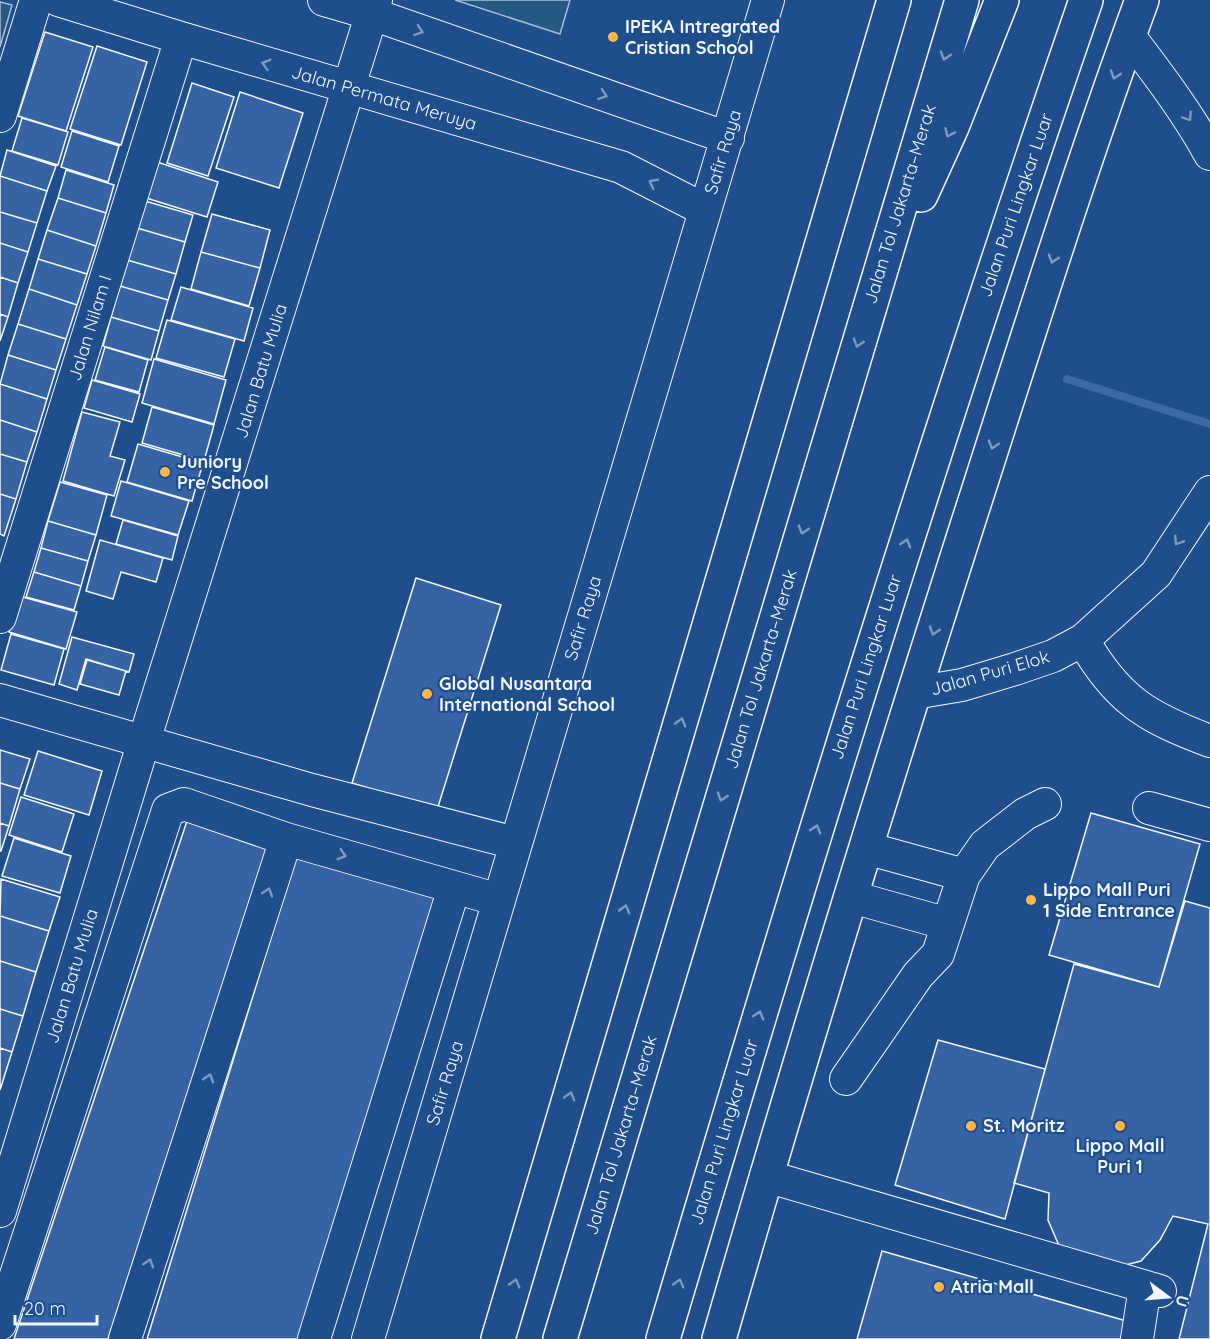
<svg xmlns="http://www.w3.org/2000/svg" width="1210" height="1339" viewBox="0 0 1210 1339" font-family="Quicksand,sans-serif">
<style>
.green{fill:#245a82;stroke:#a8bbd7;stroke-width:1.5}
.lines{fill:none;stroke-linecap:round;stroke-linejoin:round}
.stream{stroke:#3b69a3;stroke-width:8}
.building{fill:#3563a3;stroke:#f2f6ff;stroke-width:1.5}
.minor-casing{stroke:#f2f6ff;stroke-width:34}
.major-casing{stroke:#f2f6ff;stroke-width:36}
.highway-casing{stroke:#f2f6ff;stroke-width:36}
.minor{stroke:#1f4e8c;stroke-width:32}
.major{stroke:#1f4e8c;stroke-width:33}
.highway{stroke:#1f4e8c;stroke-width:33}
.oneway{stroke:#7e9ac0}
.poi-dot{fill:#ffb74d;stroke:#1f4e8c;stroke-width:2}
.labels{text-anchor:middle;stroke-width:4.5;stroke-linejoin:round;paint-order:stroke}
.poi-label{font-size:18px;font-weight:bold;fill:#f2f6ff;stroke:#1f4e8c;text-anchor:start}
.street-label{font-size:18px;fill:#f2f6ff;stroke:#1f4e8c}
</style>
<rect width="100%" height="100%" fill="#1f4e8c"/>
<path class="green" d="M455 0H570L560 34Z
M0 2 12 5 0 47Z"/>
<g class="lines">
<path class="stream" d="M1067 379 1210 424"/>
</g>
<path class="building" d="M45 32 93 47 66 131 18 116Z
M97 46 147 62 121 145 70 129Z
M192 83 234 97 208 176 167 163Z
M240 92 303 113 279 188 216 168Z
M22 118 68 132 58 165 12 151Z
M72 131 119 146 108 182 61 167Z
M7 150 56 166 47 191 0 176Z
M154 161 218 182 207 217 143 197Z
M66 170 114 185 106 213 58 198Z
M0 176 47 191 37 223 0 212Z
M58 198 106 213 96 246 47 230Z
M145 201 193 215 185 242 137 228Z
M0 212 37 223 28 252 0 243Z
M212 214 270 230 260 268 201 252Z
M137 228 185 242 176 274 127 260Z
M47 230 96 246 87 274 38 259Z
M0 243 28 252 18 283 0 277Z
M201 252 260 268 249 306 191 289Z
M38 259 87 274 77 305 29 289Z
M127 260 176 274 168 300 120 286Z
M0 277 18 283 8 317 0 314Z
M120 286 168 300 159 331 111 317Z
M181 287 253 308 244 341 171 320Z
M29 289 77 305 66 339 18 324Z
M0 314 8 317 0 341Z
M111 317 159 331 151 360 103 346Z
M167 320 235 339 224 377 156 358Z
M18 324 66 339 56 370 8 355Z
M105 347 148 360 139 392 95 380Z
M8 355 56 370 47 399 0 384Z
M154 359 226 380 214 424 142 403Z
M92 380 140 394 132 422 84 408Z
M0 384 47 399 37 432 0 420Z
M152 407 214 425 204 461 142 443Z
M82 412 120 422 110 456 125 460 114 496 63 481Z
M0 420 37 432 27 462 0 454Z
M138 444 203 463 192 501 127 482Z
M0 454 27 462 16 499 0 494Z
M121 481 189 501 178 535 111 516Z
M60 482 107 495 96 535 48 521Z
M0 494 16 499 4 536 0 534Z
M123 520 178 536 172 560 116 544Z
M48 521 96 535 88 561 41 548Z
M100 540 163 558 156 582 121 572 113 599 86 591Z
M41 548 88 561 81 586 34 572Z
M34 572 81 586 74 610 26 597Z
M416 578 501 605 437 810 352 783Z
M19 596 77 612 66 649 9 632Z
M11 634 64 649 54 685 1 670Z
M72 637 134 654 129 672 86 659 77 690 59 684Z
M87 660 126 671 119 695 80 684Z
M0 750 30 759 20 789 0 783Z
M38 751 102 771 89 815 24 795Z
M0 783 20 789 9 826 0 823Z
M21 797 74 814 62 852 9 835Z
M1091 813 1200 844 1159 987 1049 955Z
M188 818 267 847 108 1339H14Z
M0 823 9 826 1 851H0Z
M14 838 71 856 60 893 2 876Z
M298 850 442 898 303 1339H147Z
M1 879 60 897 49 931 0 916Z
M1185 901 1210 908V1339H1179L1208 1224 1173 1216 1160 1240 1141 1261 1114 1268 1060 1248 1048 1220 1049 1193 1014 1183 1074 964 1159 987Z
M0 916 49 931 36 972 0 961Z
M0 961 36 972 23 1016 0 1009Z
M0 1009 23 1016 12 1052 0 1048Z
M938 1040 1045 1069 1005 1219 895 1185Z
M0 1048 12 1052 0 1090Z
M882 1251 1130 1322 1125 1339H857Z"/>
<g class="lines">
<g class="minor-casing">
<path id="minor" d="M58 0 181 38 621 167 705 210
M324 0 372 14 728 138
M1129 36C1158 74 1187 112 1210 154
M0 116 36 0
M0 617 181 38
M1083 640C1117 700 1148 718 1210 741
M914 693 962 685 1015 669 1053 656 1083 640 1156 574 1210 492
M0 700 312 790 515 843
M1149 808 1210 825
M866 848 964 875
M852 897 948 924
M846 1079 918 975 938 954 964 875 985 845 1025 814 1045 804
M766 1176 1160 1291
M0 1211 144 741 376 0
M0 1324 168 810 184 804 286 839 499 900
M125 1339 286 839
M314 1339 454 888
M368 1339 768 0
M1137 1339 1145 1287"/>
</g>
<g class="major-casing">
<path id="major" d="M663 1339C796 890 933 443 1086 0
M719 1339C797 1068 880 798 966 529 1023 352 1078 174 1142 0"/>
</g>
<g class="highway-casing">
<path id="highway" d="M921 195 952 127 1002 0
M498 1339 894 0
M560 1339 962 0"/>
</g>
<use href="#minor" class="minor"/>
<use href="#major" class="major"/>
<use href="#highway" class="highway"/>
</g>
<defs><path id="oneway-chevron" d="M-2-3.5L2.5 0L-2 3.5" fill="none" stroke-width="1.6" stroke-linecap="round" stroke-linejoin="round" transform="scale(1.5)"/></defs>
<g class="oneway">
<use href="#oneway-chevron" transform="translate(419 31) rotate(19)"/>
<use href="#oneway-chevron" transform="translate(945 56) rotate(107)"/>
<use href="#oneway-chevron" transform="translate(266 64) rotate(-164)"/>
<use href="#oneway-chevron" transform="translate(1115 75) rotate(109)"/>
<use href="#oneway-chevron" transform="translate(603 95) rotate(19)"/>
<use href="#oneway-chevron" transform="translate(1188 117) rotate(56)"/>
<use href="#oneway-chevron" transform="translate(949 133) rotate(114)"/>
<use href="#oneway-chevron" transform="translate(653 183) rotate(-153)"/>
<use href="#oneway-chevron" transform="translate(1053 259) rotate(108)"/>
<use href="#oneway-chevron" transform="translate(858 343) rotate(107)"/>
<use href="#oneway-chevron" transform="translate(993 445) rotate(108)"/>
<use href="#oneway-chevron" transform="translate(803 530) rotate(107)"/>
<use href="#oneway-chevron" transform="translate(1178 541) rotate(123)"/>
<use href="#oneway-chevron" transform="translate(906 543) rotate(-72)"/>
<use href="#oneway-chevron" transform="translate(934 631) rotate(108)"/>
<use href="#oneway-chevron" transform="translate(681 722) rotate(-74)"/>
<use href="#oneway-chevron" transform="translate(722 797) rotate(107)"/>
<use href="#oneway-chevron" transform="translate(816 829) rotate(-73)"/>
<use href="#oneway-chevron" transform="translate(342 855) rotate(16)"/>
<use href="#oneway-chevron" transform="translate(268 892) rotate(-72)"/>
<use href="#oneway-chevron" transform="translate(625 909) rotate(-74)"/>
<use href="#oneway-chevron" transform="translate(759 1015) rotate(-73)"/>
<use href="#oneway-chevron" transform="translate(209 1078) rotate(-72)"/>
<use href="#oneway-chevron" transform="translate(570 1096) rotate(-74)"/>
<use href="#oneway-chevron" transform="translate(149 1263) rotate(-72)"/>
<use href="#oneway-chevron" transform="translate(515 1283) rotate(-74)"/>
<use href="#oneway-chevron" transform="translate(679 1283) rotate(-74)"/>
</g>
<g class="poi-dot">
<circle cx="613" cy="37" r="6"/>
<circle cx="165" cy="472" r="6"/>
<circle cx="427" cy="694" r="6"/>
<circle cx="1031" cy="900" r="6"/>
<circle cx="971" cy="1126" r="6"/>
<circle cx="1120" cy="1126" r="6"/>
<circle cx="939" cy="1287" r="6"/>
</g>
<g class="labels">
<g class="poi-label">
<text x="625" y="33">IPEKA Intregrated<tspan x="625" dy="21">Cristian School</tspan></text>
<text x="177" y="468">Juniory<tspan x="177" dy="21">Pre School</tspan></text>
<text x="439" y="690">Global Nusantara<tspan x="439" dy="21">International School</tspan></text>
<text x="1043" y="896">Lippo Mall Puri<tspan x="1043" dy="21">1 Side Entrance</tspan></text>
<text x="983" y="1132">St. Moritz</text>
<text x="1120" y="1152" text-anchor="middle">Lippo Mall<tspan x="1120" dy="21">Puri 1</tspan></text>
<text x="951" y="1293">Atria Mall</text>
</g>
<g class="street-label">
<text transform="translate(384 98) rotate(16)" y="6">Jalan Permata Meruya</text>
<text transform="translate(723 152) rotate(-73)" y="6">Safir Raya</text>
<text transform="translate(900 204) rotate(-73)" y="6">Jalan Tol Jakarta–Merak</text>
<text transform="translate(1016 205) rotate(-71)" y="6">Jalan Puri Lingkar Luar</text>
<text transform="translate(90 328) rotate(-73)" y="6">Jalan Nilam I</text>
<text transform="translate(261 371) rotate(-73)" y="6">Jalan Batu Mulia</text>
<text transform="translate(583 618) rotate(-73)" y="6">Safir Raya</text>
<text transform="translate(866 667) rotate(-72)" y="6">Jalan Puri Lingkar Luar</text>
<text transform="translate(761 669) rotate(-73)" y="6">Jalan Tol Jakarta–Merak</text>
<text transform="translate(990 673) rotate(-16)" y="6">Jalan Puri Elok</text>
<text transform="translate(72 976) rotate(-73)" y="6">Jalan Batu Mulia</text>
<text transform="translate(445 1083) rotate(-73)" y="6">Safir Raya</text>
<text transform="translate(724 1132) rotate(-73)" y="6">Jalan Puri Lingkar Luar</text>
<text transform="translate(621 1135) rotate(-73)" y="6">Jalan Tol Jakarta–Merak</text>
</g>
</g>
<g transform="translate(1168 1297) rotate(106)" stroke="#1f4e8c" stroke-width="4.5" paint-order="stroke">
<path d="M0-4.5L10 22L0 15L-10 22Z" fill="#f2f6ff"/>
<text y="-9" font-size="16" font-weight="bold" text-anchor="middle" fill="#f2f6ff">U</text>
</g>
<path d="M15 1315v9h82v-9" fill="none" stroke="#f2f6ff" stroke-width="3"/>
<text x="24" y="1315" font-size="18" fill="#f2f6ff" stroke="#1f4e8c" stroke-width="4.5" paint-order="stroke">20 m</text>
</svg>
